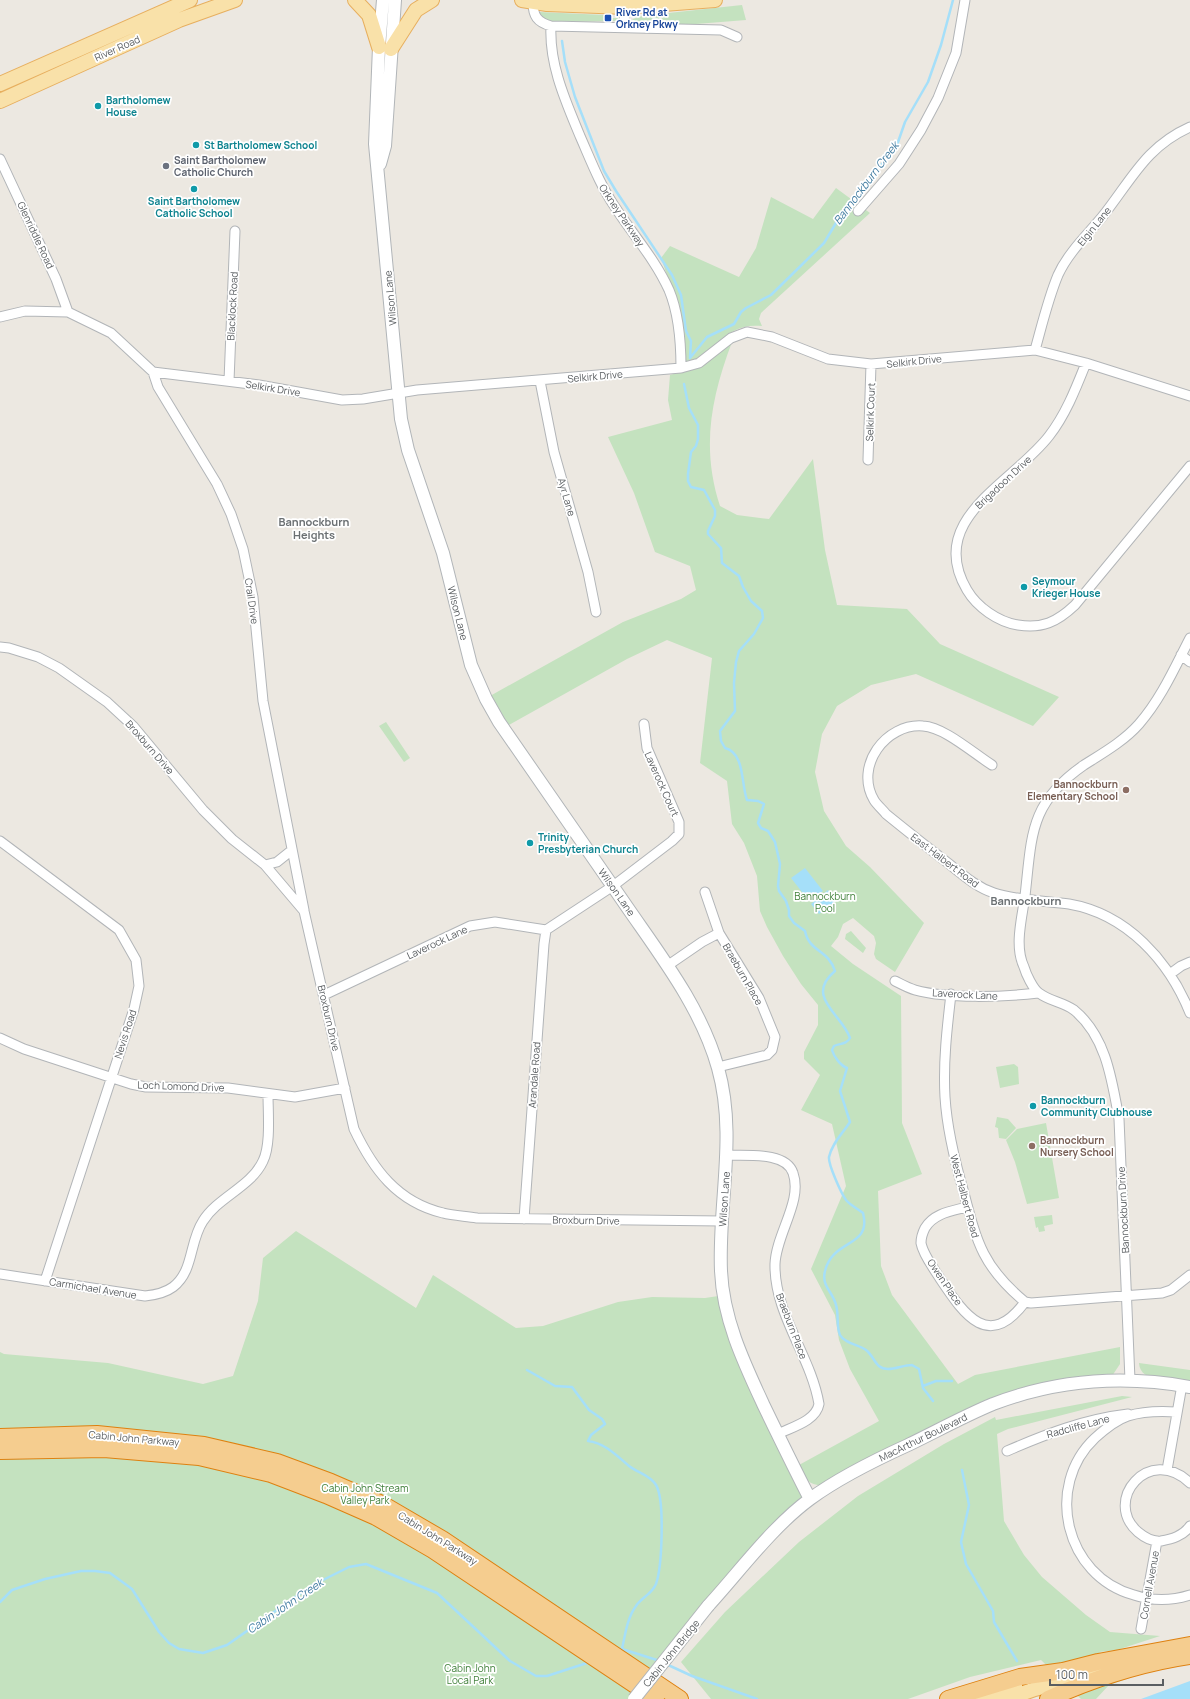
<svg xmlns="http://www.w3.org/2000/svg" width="1190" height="1699" viewBox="0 0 1190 1699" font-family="Manrope,sans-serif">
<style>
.green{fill:#c4e2bf}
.water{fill:#a5dff9}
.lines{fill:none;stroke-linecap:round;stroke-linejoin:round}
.stream{stroke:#a5dff9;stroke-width:2.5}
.street-casing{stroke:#b2b5b8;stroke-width:11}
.secondary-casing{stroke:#b1b5b8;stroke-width:14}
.primary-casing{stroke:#e7af5f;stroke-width:16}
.highway-casing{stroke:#de8110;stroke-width:18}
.street{stroke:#fff;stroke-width:9}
.secondary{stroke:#fff;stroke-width:12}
.primary{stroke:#f9e1a9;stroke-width:14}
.highway{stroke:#f5cd8f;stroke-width:16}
.secondary-bridge-casing{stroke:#b1b5b8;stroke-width:14;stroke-linecap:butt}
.secondary-bridge{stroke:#fff;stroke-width:12}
.transit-dot{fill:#1a4fb4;stroke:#fff;stroke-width:1.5}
.culture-dot{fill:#0f9aa8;stroke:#fff;stroke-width:1.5}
.worship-dot{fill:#6b7280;stroke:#fff;stroke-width:1.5}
.education-dot{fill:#8d6e63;stroke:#fff;stroke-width:1.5}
.labels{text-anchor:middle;stroke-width:3.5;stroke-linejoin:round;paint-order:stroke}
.transit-label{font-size:10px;font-weight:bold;fill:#164399;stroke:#fff;text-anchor:start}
.street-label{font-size:10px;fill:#5a5e61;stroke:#fff}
.culture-label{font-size:10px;font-weight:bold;fill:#0d838f;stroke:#fff;text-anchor:start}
.worship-label{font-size:10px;font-weight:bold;fill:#5b616d;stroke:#fff;text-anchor:start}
.education-label{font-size:10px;font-weight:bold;fill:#785e54;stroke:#fff;text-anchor:end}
.park-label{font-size:10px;fill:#40803a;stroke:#fff}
.water-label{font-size:11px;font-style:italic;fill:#417ca1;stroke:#fff}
.neighbourhood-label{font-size:11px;font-weight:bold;fill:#6b7073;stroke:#fff}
</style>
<rect width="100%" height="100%" fill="#ece8e1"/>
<path class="green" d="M742 5 746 20 696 24H632L631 22 633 19 641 16Z
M539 12 605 15 606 18H618V21L551 22 544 20 538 13Z
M836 188 870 213 761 313 759 319 762 326C722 322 719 355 685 362 687 324 673 293 661 258L670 246 739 277 756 248 771 197 813 219Z
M732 342C711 398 701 448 720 506L737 515 769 519 813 459 825 550 837 605 907 609 940 644 1059 697 1033 726 916 674 871 685 837 706 822 734 815 772 824 811 846 846 870 867 924 923 895 972 876 959 874 954 876 943 874 936 853 918 843 924 838 937 831 946 853 964 901 996 902 1123 922 1174 878 1191 881 1266 892 1295 958 1384 975 1375 1120 1347V1364L1112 1376 1036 1386 820 1485C807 1485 804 1475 799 1465L879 1421 850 1369 839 1340 835 1315 811 1269 846 1186 832 1124 801 1110 820 1075 804 1059V1052L818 1025V1005L801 984 783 956 767 927 760 911 757 876 744 843 732 824 727 781 700 763 712 658 667 640 627 659 507 726 490 696 623 622 681 599 696 590 690 566 655 552 634 493 608 437 672 420 668 400 670 375 702 366Z
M386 722 410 758 404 762 379 726Z
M851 931 866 948 863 953 845 939 846 934Z
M1014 1064 1018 1067 1019 1084 1000 1088 996 1067Z
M997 1117 1008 1119 1016 1128 1006 1139 999 1138 998 1128 995 1127Z
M1046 1123 1059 1198 1027 1204 1015 1162 1006 1140 1017 1129Z
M1052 1215 1053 1224 1044 1226 1045 1231 1039 1232 1038 1227 1036 1228 1034 1217Z
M296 1231 416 1308 433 1275 516 1328 543 1326 618 1302 652 1297 705 1298 725 1295 729 1323 810 1499 777 1529 634 1699H0V1352L4 1354 108 1363 203 1384 233 1376 258 1301 263 1258Z
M1139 1363 1190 1370V1382C1174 1380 1140 1384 1139 1363Z
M1122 1396 1132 1397 1008 1429 997 1434 1004 1521 1024 1555 1042 1577 1086 1615 1110 1632 1160 1636 1117 1650 1099 1652 1105 1655 1168 1665 1109 1685 1096 1699H1081L1041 1660 970 1677 908 1699H711L681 1662 725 1612 799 1542 858 1496 944 1444 995 1417 996 1420Z"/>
<path class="water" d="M805 868 823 891 809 901 791 878Z
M828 890 837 900 819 914 811 904Z
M1190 1681V1699H1141Z"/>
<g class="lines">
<path class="stream" d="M562 41 565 62 575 97 604 171 616 191 672 275 681 295 686 331 691 341 690 357
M690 358 707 337 734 324 741 312 746 308 771 295 824 243 845 208 865 189 873 175 897 145 905 122 928 82 941 45 953 0
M684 384 689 408 698 425V439L696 446 691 452 688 474V481L691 487 704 490 715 510V516L708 531V534L721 548 722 563 739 576 743 587 751 601 762 611 763 618 754 634 739 651 736 662 734 683 735 711 720 731 721 741 725 748C745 753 741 784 747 800L758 801 764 804 758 823 761 828 768 831 775 842 780 864 778 886 779 891 786 901 789 910V916L794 923 805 931C809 952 829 950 835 971 804 997 842 1014 850 1038 846 1045 840 1043 834 1046L832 1050C834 1057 841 1066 847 1068L840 1091 850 1122C843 1133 832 1143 829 1157 828 1164 841 1193 846 1200 850 1205 858 1209 863 1213 872 1248 833 1238 825 1271 821 1286 833 1292 836 1305 839 1314 836 1326 840 1335 844 1343 859 1345 866 1350 875 1357 875 1369 888 1369 896 1369 904 1365 912 1365L919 1369 923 1388 933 1401
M527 1370 555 1386 572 1387 589 1410 602 1419 605 1424 591 1435 588 1441C605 1443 617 1456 629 1466 638 1473 650 1475 656 1485 665 1500 662 1567 656 1584 652 1594 641 1598 636 1606 627 1618 625 1636 622 1649
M923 1386 936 1381H952
M962 1470 969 1505 961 1542 966 1564 993 1611 994 1622 1017 1661
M0 1602 12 1590 45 1579 81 1571H95L110 1573 132 1589 159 1632 169 1643 179 1649 203 1653 227 1645 311 1586 349 1567 366 1564 437 1593 510 1661 536 1676H547L590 1662
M619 1650 622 1649 660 1661
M666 1664 692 1676 757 1699"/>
<g class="street-casing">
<path id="street" d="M533 2C533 16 537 22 551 26L721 30 737 37
M551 26C549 65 566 102 580 136 591 161 600 185 615 207 633 235 655 259 669 290 679 314 681 342 681 368
M624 27 625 7
M0 159 56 279 68 312
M858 211 899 164 921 130 938 98 956 53 965 0
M0 317 25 311 68 312 111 333 153 372 259 385 342 400 363 399 417 390 681 368 699 363 731 338 747 332 772 337 828 359 871 364 1035 350 1086 363 1190 396
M1035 350C1042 325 1048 299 1058 275 1068 253 1087 235 1102 217 1131 181 1145 147 1190 127
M1086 363C1076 388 1066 414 1049 436 1013 483 925 519 967 590 977 607 998 622 1018 625 1042 629 1057 622 1075 605L1190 466
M153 372 158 387 217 484 231 514 243 549 253 597 263 701 304 910
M229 381 235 231
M540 381 554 452 588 572 596 612
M868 460 871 364
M0 647 9 648 38 657 59 668 107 702 133 726 203 810 232 839 265 865 304 911 354 1129C373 1169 397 1202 443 1213 454 1216 466 1216 477 1218L722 1221
M1181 655 1190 662
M992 765C973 753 944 727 923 726 886 723 854 766 874 800 877 805 883 810 886 814 907 831 927 847 948 863 963 875 976 887 994 893 1014 900 1046 901 1069 904 1127 914 1169 961 1190 1013
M0 841 119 930 136 960 139 986 134 1009 45 1281
M265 865 277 862 292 850
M705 892 719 933 759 998 775 1037 772 1050 767 1055 718 1067
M667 966 702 942 719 933
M1170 974 1181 966 1190 962
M895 981C901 984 908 988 915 990 948 999 1003 997 1038 993
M951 994C947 1028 943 1063 945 1097 947 1130 955 1162 964 1193 977 1243 983 1267 1025 1302L1031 1303 1162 1293 1171 1290 1190 1275
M324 995 470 926 495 922 546 930 613 886 672 841 679 834V822L647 748 644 724
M0 1038 24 1049 131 1084 146 1087 228 1088 295 1097 345 1088
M727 1155C745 1156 786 1151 793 1173 803 1201 776 1234 775 1264 774 1314 811 1356 819 1404 816 1421 792 1427 778 1434
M967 1207C952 1211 934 1213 925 1228 923 1232 921 1238 921 1243 923 1255 935 1270 941 1280 965 1316 989 1350 1025 1302
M524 1219 544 944 546 930
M0 1274 145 1296C155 1295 165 1293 173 1287 194 1271 189 1242 203 1221 218 1197 251 1187 263 1161 271 1145 268 1113 268 1094
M1130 1380 1119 1119C1112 1080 1106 1036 1074 1010 1063 1002 1049 1001 1039 993 1033 989 1026 974 1024 967 1014 946 1022 918 1025 896 1032 835 1029 803 1084 765 1103 753 1124 741 1139 724 1161 699 1175 667 1190 638
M1176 1412C1160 1411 1144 1411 1128 1416 1116 1420 1105 1429 1095 1438 1044 1486 1065 1576 1134 1595 1152 1601 1171 1601 1190 1595
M1007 1451C1046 1434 1085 1419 1128 1414
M1167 1470 1182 1385
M1190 1483C1149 1444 1102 1501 1138 1532 1144 1537 1153 1542 1161 1541 1172 1539 1183 1536 1190 1526
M1141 1629 1157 1541"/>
</g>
<g class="secondary-casing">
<path id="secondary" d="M383 0 379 47 375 144 401 419 408 450 443 553 471 665 486 699 499 722C541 783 583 843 625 904 660 955 701 1007 718 1068 737 1135 718 1203 721 1271 723 1319 744 1363 764 1406 779 1437 794 1468 810 1499
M380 164 385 146 395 0
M708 1606C740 1571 772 1527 810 1499 840 1477 875 1460 908 1445 937 1431 964 1416 993 1404 1056 1380 1124 1375 1190 1387"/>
</g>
<g class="primary-casing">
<path id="primary" d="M355 0 369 15 379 47
M522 0 547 4 625 7 715 0
M391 49 416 10 432 0
M0 84 190 0
M0 101 179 20 235 0
M980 1699 1015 1686
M1006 1699 1035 1689 1107 1670"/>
</g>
<g class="highway-casing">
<path id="highway" d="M0 1437 97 1434 204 1445 277 1462 331 1482 382 1504 442 1539 680 1699
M0 1451 104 1449 199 1457 271 1474 326 1495 376 1517 433 1550 656 1699
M948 1699 1020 1677 1063 1671 1098 1662 1190 1645
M1048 1699C1093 1679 1142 1663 1190 1656"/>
</g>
<use href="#street" class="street"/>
<use href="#secondary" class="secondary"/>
<use href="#primary" class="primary"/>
<use href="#highway" class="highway"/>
<g class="secondary-bridge-casing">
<path id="secondary-bridge" d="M634 1699 708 1606"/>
</g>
<use href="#secondary-bridge" class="secondary-bridge"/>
</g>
<rect class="transit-dot" x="604" y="14" width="8" height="8" rx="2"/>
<g class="culture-dot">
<circle cx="98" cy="106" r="4"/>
<circle cx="196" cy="145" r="4"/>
<circle cx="194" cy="189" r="4"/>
<circle cx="1024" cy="587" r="4"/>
<circle cx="530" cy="843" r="4"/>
<circle cx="1033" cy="1106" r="4"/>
</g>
<circle class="worship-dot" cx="166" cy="166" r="4"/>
<g class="education-dot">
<circle cx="1126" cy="790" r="4"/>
<circle cx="1032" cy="1146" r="4"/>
</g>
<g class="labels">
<g class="transit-label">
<text x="616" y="16">River Rd at<tspan x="616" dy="12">Orkney Pkwy</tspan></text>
</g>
<g class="street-label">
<text transform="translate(117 48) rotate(-24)" y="4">River Road</text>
<text transform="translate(622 215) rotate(56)" y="4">Orkney Parkway</text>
<text transform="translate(1094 226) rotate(-51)" y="4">Elgin Lane</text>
<text transform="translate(36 235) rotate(65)" y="4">Glenriddle Road</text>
<text transform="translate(390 298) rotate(-95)" y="4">Wilson Lane</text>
<text transform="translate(232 306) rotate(-87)" y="4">Blacklock Road</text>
<text transform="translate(914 361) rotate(-6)" y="4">Selkirk Drive</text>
<text transform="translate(595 376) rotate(-5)" y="4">Selkirk Drive</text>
<text transform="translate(273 388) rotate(9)" y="4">Selkirk Drive</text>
<text transform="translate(870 412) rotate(-88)" y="4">Selkirk Court</text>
<text transform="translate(1003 482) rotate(-43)" y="4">Brigadoon Drive</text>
<text transform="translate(567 497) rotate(74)" y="4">Ayr Lane</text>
<text transform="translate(252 601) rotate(82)" y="4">Crail Drive</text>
<text transform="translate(458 613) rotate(76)" y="4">Wilson Lane</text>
<text transform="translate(150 747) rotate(49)" y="4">Broxburn Drive</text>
<text transform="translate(662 784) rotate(66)" y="4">Laverock Court</text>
<text transform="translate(945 860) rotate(37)" y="4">East Halbert Road</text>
<text transform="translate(617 892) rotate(55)" y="4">Wilson Lane</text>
<text transform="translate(437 942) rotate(-25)" y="4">Laverock Lane</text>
<text transform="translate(743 974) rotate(60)" y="4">Braeburn Place</text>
<text transform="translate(965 994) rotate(3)" y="4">Laverock Lane</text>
<text transform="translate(329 1018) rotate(77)" y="4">Broxburn Drive</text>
<text transform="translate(125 1034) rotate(-72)" y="4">Nevis Road</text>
<text transform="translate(534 1075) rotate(-86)" y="4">Arandale Road</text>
<text transform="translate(181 1086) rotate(2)" y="4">Loch Lomond Drive</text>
<text transform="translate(965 1196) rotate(75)" y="4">West Halbert Road</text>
<text transform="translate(724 1199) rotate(-86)" y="4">Wilson Lane</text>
<text transform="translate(1123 1210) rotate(-93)" y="4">Bannockburn Drive</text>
<text transform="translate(586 1220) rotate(1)" y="4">Broxburn Drive</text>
<text transform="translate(945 1282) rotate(56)" y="4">Owen Place</text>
<text transform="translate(93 1288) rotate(9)" y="4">Carmichael Avenue</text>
<text transform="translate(792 1326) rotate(69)" y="4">Braeburn Place</text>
<text transform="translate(1078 1426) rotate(-15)" y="4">Radcliffe Lane</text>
<text transform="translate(923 1437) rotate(-26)" y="4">MacArthur Boulevard</text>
<text transform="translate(134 1438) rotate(5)" y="4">Cabin John Parkway</text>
<text transform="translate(438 1538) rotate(32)" y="4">Cabin John Parkway</text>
<text transform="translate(1149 1585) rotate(-80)" y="4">Cornell Avenue</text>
<text transform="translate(671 1653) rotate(-51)" y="4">Cabin John Bridge</text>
</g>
<g class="culture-label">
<text x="106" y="104">Bartholomew<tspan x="106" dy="12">House</tspan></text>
<text x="204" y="149">St Bartholomew School</text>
<text x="194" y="205" text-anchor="middle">Saint Bartholomew<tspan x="194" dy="12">Catholic School</tspan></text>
<text x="1032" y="585">Seymour<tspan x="1032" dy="12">Krieger House</tspan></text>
<text x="538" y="841">Trinity<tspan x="538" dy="12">Presbyterian Church</tspan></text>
<text x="1041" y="1104">Bannockburn<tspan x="1041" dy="12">Community Clubhouse</tspan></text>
</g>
<g class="worship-label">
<text x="174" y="164">Saint Bartholomew<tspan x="174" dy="12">Catholic Church</tspan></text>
</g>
<g class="education-label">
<text x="1118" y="788">Bannockburn<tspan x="1118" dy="12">Elementary School</tspan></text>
<text x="1040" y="1144" text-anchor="start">Bannockburn<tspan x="1040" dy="12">Nursery School</tspan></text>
</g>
<g class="park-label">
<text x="825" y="900">Bannockburn<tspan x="825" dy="12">Pool</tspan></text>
<text x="365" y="1492">Cabin John Stream<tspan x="365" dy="12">Valley Park</tspan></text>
<text x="470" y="1672">Cabin John<tspan x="470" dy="12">Local Park</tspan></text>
</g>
<g class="water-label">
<text transform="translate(866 183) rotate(-53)" y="4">Bannockburn Creek</text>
<text transform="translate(285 1606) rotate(-34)" y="4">Cabin John Creek</text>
</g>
<g class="neighbourhood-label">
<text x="314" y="526">Bannockburn<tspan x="314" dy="13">Heights</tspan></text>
<text x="1026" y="905">Bannockburn</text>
</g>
</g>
<path d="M1050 1679v6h113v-6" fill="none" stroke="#5a5e61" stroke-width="2"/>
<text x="1056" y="1679" font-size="12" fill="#5a5e61" stroke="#ffffff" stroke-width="3" paint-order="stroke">100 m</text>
</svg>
